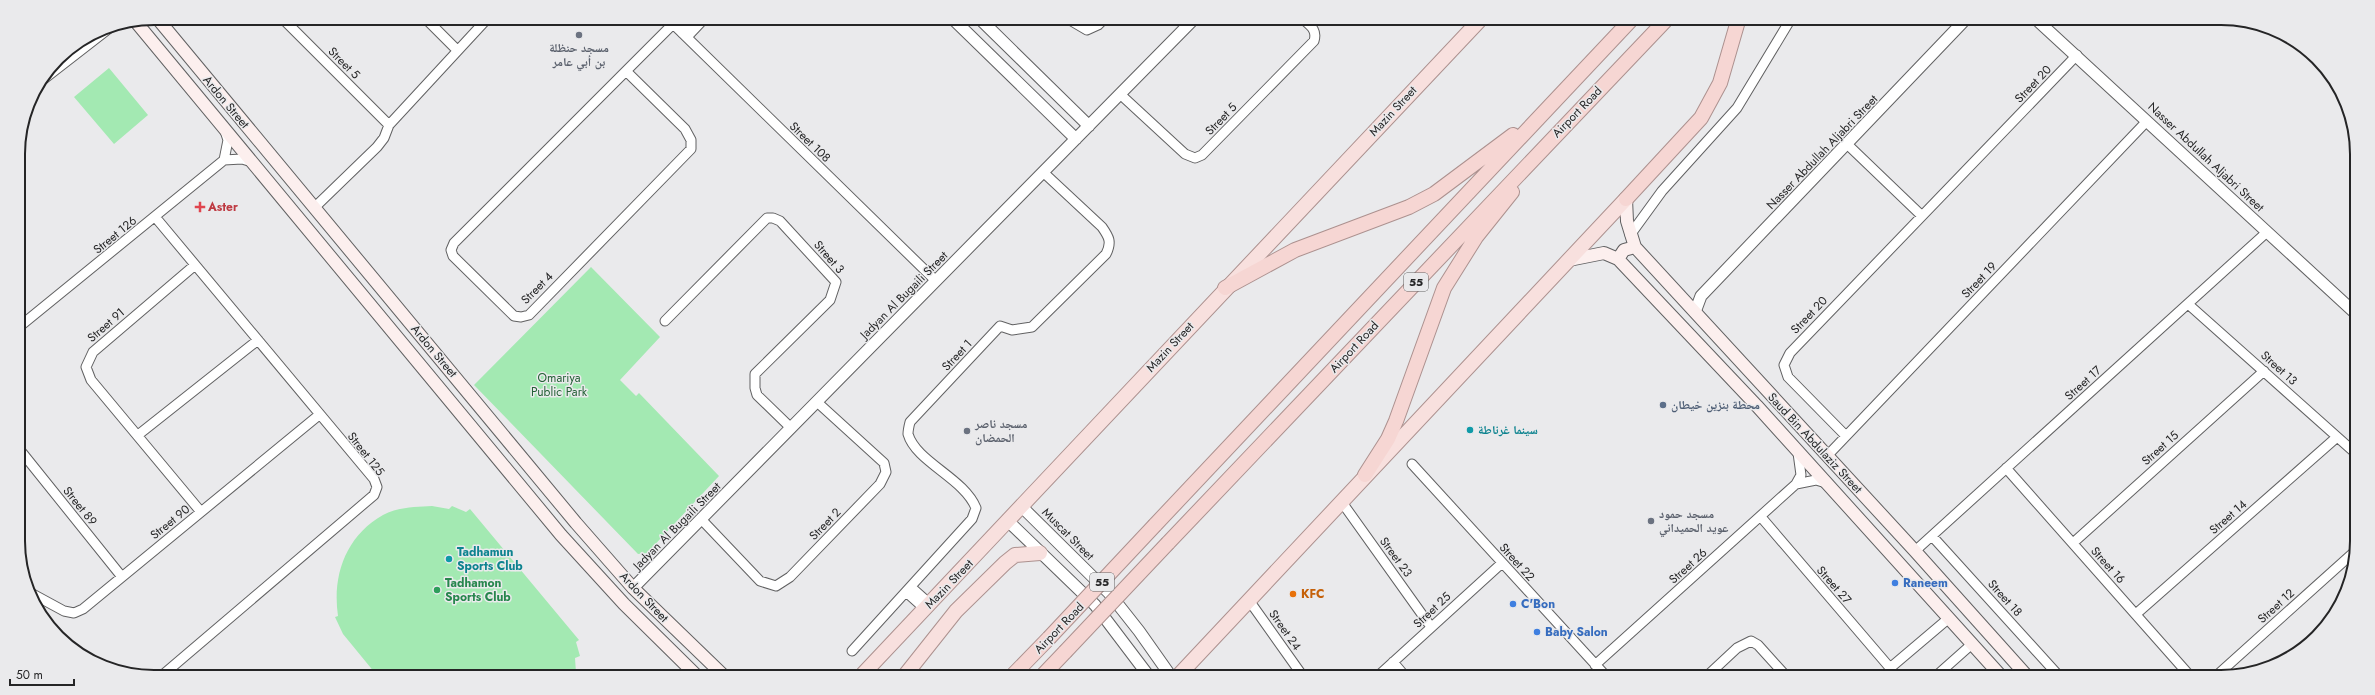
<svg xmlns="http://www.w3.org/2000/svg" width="2375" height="695" viewBox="0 0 2375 695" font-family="Jost,'Noto Naskh Arabic',sans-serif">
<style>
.green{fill:#a3e9b2}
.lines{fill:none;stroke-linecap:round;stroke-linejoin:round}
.minor-casing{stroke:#616162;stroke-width:11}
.tertiary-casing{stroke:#616162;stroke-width:13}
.secondary-casing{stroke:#616162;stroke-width:14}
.primary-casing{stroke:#ac918f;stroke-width:16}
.trunk-casing{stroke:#ac918f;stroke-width:16}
.minor{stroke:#fff;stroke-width:9}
.tertiary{stroke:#fff;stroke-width:11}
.secondary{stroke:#fcefee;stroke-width:12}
.primary{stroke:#f8e0de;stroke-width:14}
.trunk{stroke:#f6d6d3;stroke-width:14}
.trunk-bridge-casing{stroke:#ac918f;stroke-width:16;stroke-linecap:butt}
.trunk-bridge{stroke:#f6d6d3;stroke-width:14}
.worship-dot{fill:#6b7280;stroke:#eaeaec;stroke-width:1.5}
.health-dot{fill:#e0444e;stroke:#eaeaec;stroke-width:1.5}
.service-dot{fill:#5c6f8a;stroke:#eaeaec;stroke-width:1.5}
.culture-dot{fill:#0f9aa8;stroke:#eaeaec;stroke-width:1.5}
.shop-dot{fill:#3f7fe0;stroke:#eaeaec;stroke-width:1.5}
.leisure-dot{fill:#2e9e5b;stroke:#eaeaec;stroke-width:1.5}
.food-dot{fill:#e8710a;stroke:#eaeaec;stroke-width:1.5}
.labels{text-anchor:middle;stroke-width:3;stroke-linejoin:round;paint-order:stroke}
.shield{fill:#eaeaec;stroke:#606061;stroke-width:1}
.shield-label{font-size:11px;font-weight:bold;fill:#252526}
.worship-label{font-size:12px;font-weight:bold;fill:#5b616d;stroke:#eaeaec;text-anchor:start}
.street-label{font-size:12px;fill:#252526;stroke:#eaeaec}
.health-label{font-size:12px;font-weight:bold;fill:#be3a42;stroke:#eaeaec;text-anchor:start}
.park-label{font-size:12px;fill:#246136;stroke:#eaeaec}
.service-label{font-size:12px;font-weight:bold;fill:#4e5e75;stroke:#eaeaec;text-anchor:start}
.culture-label{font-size:12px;font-weight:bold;fill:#0d838f;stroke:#eaeaec;text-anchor:start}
.leisure-label{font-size:12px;font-weight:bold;fill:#27864d;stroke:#eaeaec;text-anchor:start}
.shop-label{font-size:12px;font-weight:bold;fill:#366cbe;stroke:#eaeaec;text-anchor:start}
.food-label{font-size:12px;font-weight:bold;fill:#c56008;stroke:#eaeaec;text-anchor:start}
.rim{fill:none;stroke:#252526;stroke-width:2}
</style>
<rect width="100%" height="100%" fill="#eaeaec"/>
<path class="green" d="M109 68 148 115 114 144 74 97Z
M591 267 660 337 620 380 636 396 639 393 719 476 647 553 638 554 474 385Z
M432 506 449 509 452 506 466 512 470 509 579 640 576 642 580 656 575 658 576 673H375L343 634 335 617 338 616C332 575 346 536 383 515 397 507 416 507 432 506Z"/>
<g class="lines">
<g class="minor-casing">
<path id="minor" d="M282 18 389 125
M426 19 457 50
M668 19 936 281
M1070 20 1087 30 1098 25 1103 20
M682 33 695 19
M687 37 704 19
M627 72 685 129 691 140V149L529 315 521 317 514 316 453 256 451 250 454 243 673 24
M44 79 111 27
M1120 94 1185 154 1195 158 1202 155 1314 41C1317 31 1312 27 1305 21
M1848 145 1922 216
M224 160 242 159 252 162
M314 208 377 147 384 138 389 125 487 19
M156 218 374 479 377 487 374 495 165 673
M1630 235 1662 191 1737 108 1789 22
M195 265 93 352 86 367 91 380 201 512
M2188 304 2353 451
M665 321 767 218H773L780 221 836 282 830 300 755 374V388L757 395 791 428
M19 327 224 160 228 140 225 131
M138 435 258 340
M1846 436 1788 377 1784 365 1790 353 2077 55
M20 450 122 577
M1827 456 2147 121
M1412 464 1605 675
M2006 468 2191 677
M1796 484 1816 480 1826 483
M1341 501 1431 627
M1761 517 1897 676
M701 519 760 581 776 586 790 577 880 484 886 472 884 463 817 402
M1932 536 2059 676
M2073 543 2264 371
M1915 551 2267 232
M911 587 930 604
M29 592 64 611 74 613 83 609 319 415
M906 592 925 609
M1248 599 1302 675
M2136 614 2337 437
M852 651 972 519 976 508C964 478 916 462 908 434 908 431 909 426 910 422L1000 326 1012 330 1032 327 1106 254C1112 242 1109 237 1102 227L1043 172
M1393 662 1404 675
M1595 665 1796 484 1801 475 1798 453
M1890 668 1949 618
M1379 675 1502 563
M1707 676 1737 648 1751 641 1758 645 1786 676
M1936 676 1972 644
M2215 677 2353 553"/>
</g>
<g class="tertiary-casing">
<path id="tertiary" d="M954 20 1076 139
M981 20 1089 126
M2039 22 2354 312
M1695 312 1701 296 1963 22
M1022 507 1109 593 1139 631 1170 675
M1008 521 1095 605 1148 675
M633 588 1193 20"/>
</g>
<g class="secondary-casing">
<path id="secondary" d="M157 18 576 523 633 588 722 674
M136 22 561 535 624 604 695 674
M1626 199 1627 221 1635 247 1915 551 2027 676
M1618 259 1624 250 1635 247
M1569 260 1604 253 1618 259 1757 406 2001 676"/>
</g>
<g class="primary-casing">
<path id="primary" d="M863 674 1479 21
M906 674 956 611 1005 563 1015 555 1040 553
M1179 675 1626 199"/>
</g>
<g class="trunk-casing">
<path id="trunk" d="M1626 199 1701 118 1720 83 1738 21
M1225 288 1295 250 1409 207 1434 194 1513 135
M1365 475 1388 439 1396 421 1444 288 1476 237 1512 192
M1155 525 1630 21
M1168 543 1665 21
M1014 674 1049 638
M1044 674 1065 652"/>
</g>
<use href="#minor" class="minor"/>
<use href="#tertiary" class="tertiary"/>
<use href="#secondary" class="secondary"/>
<use href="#primary" class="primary"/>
<use href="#trunk" class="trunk"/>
<g class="trunk-bridge-casing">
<path id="trunk-bridge" d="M1049 638 1155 525
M1065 652 1168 543"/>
</g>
<use href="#trunk-bridge" class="trunk-bridge"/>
</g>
<g class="worship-dot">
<circle cx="579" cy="35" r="4"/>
<circle cx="967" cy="431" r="4"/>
<circle cx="1651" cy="521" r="4"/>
</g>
<path class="health-dot" d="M198 201h4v4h4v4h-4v4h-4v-4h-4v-4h4z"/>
<circle class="service-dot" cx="1663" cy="405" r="4"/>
<g class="culture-dot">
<circle cx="1470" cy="430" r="4"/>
<circle cx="449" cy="559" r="4"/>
</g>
<g class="shop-dot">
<circle cx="1895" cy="583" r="4"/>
<circle cx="1513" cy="604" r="4"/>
<circle cx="1537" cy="632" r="4"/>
</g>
<circle class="leisure-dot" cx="437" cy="590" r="4"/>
<circle class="food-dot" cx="1293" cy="594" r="4"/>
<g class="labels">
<g class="shield">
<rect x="1404" y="273" width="24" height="18" rx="3"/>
<rect x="1090" y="573" width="24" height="18" rx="3"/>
</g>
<g class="shield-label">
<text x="1416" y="286">55</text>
<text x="1102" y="586">55</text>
</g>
<g class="worship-label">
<text x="579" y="52" text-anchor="middle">مسجد حنظلة<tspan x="579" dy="14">بن أبي عامر</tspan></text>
<text x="975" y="428">مسجد ناصر<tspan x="975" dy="14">الحمضان</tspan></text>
<text x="1659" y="518">مسجد حمود<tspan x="1659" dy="14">عويد الحميداني</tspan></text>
</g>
<g class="street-label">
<text transform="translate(344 63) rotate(45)" y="4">Street 5</text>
<text transform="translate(2033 84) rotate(-46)" y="4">Street 20</text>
<text transform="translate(226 102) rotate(50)" y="4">Ardon Street</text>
<text transform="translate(1393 111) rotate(-47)" y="4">Mazin Street</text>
<text transform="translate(1577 112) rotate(-46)" y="4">Airport Road</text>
<text transform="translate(1221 119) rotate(-46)" y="4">Street 5</text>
<text transform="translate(810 142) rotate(44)" y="4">Street 108</text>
<text transform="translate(1822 152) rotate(-46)" y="4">Nasser Abdullah Aljabri Street</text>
<text transform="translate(2206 157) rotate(43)" y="4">Nasser Abdullah Aljabri Street</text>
<text transform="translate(115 235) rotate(-39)" y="4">Street 126</text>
<text transform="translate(829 257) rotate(49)" y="4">Street 3</text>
<text transform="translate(1979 280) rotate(-46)" y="4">Street 19</text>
<text transform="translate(537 288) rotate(-45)" y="4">Street 4</text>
<text transform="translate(904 295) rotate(-45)" y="4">Jadyan Al Bugaili Street</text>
<text transform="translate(1809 315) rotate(-46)" y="4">Street 20</text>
<text transform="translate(106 325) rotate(-41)" y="4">Street 91</text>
<text transform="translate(1170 347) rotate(-47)" y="4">Mazin Street</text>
<text transform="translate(1354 347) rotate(-47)" y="4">Airport Road</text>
<text transform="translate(434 351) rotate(50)" y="4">Ardon Street</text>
<text transform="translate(957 355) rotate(-47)" y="4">Street 1</text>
<text transform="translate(2279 368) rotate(42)" y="4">Street 13</text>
<text transform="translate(2083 383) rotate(-42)" y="4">Street 17</text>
<text transform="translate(1815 443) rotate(47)" y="4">Saud Bin Abdulaziz Street</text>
<text transform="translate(2160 448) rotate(-42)" y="4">Street 15</text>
<text transform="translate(366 454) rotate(52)" y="4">Street 125</text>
<text transform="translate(80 506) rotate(51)" y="4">Street 89</text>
<text transform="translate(2228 517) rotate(-41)" y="4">Street 14</text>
<text transform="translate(170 522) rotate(-39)" y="4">Street 90</text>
<text transform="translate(825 524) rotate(-46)" y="4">Street 2</text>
<text transform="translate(677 526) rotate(-45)" y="4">Jadyan Al Bugaili Street</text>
<text transform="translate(1068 534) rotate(45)" y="4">Muscat Street</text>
<text transform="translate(1396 557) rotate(54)" y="4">Street 23</text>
<text transform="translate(1517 562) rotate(48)" y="4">Street 22</text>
<text transform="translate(2108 565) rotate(48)" y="4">Street 16</text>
<text transform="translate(1688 566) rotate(-42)" y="4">Street 26</text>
<text transform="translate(949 584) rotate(-46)" y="4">Mazin Street</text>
<text transform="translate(1834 585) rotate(49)" y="4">Street 27</text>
<text transform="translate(644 597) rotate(46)" y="4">Ardon Street</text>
<text transform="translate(2005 598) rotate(48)" y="4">Street 18</text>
<text transform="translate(2276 606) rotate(-42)" y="4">Street 12</text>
<text transform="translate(1432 610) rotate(-43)" y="4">Street 25</text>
<text transform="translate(1059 628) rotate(-46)" y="4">Airport Road</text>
<text transform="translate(1285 630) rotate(55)" y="4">Street 24</text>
</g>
<g class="health-label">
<text x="208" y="211">Aster</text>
</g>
<g class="park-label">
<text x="559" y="382">Omariya<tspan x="559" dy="14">Public Park</tspan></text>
</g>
<g class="service-label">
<text x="1671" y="409">محطة بنزين خيطان</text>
</g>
<g class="culture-label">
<text x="1478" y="434">سينما غرناطة</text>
<text x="457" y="556">Tadhamun<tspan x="457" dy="14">Sports Club</tspan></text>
</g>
<g class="leisure-label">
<text x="445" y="587">Tadhamon<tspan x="445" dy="14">Sports Club</tspan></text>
</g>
<g class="shop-label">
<text x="1903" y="587">Raneem</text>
<text x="1521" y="608">C'Bon</text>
<text x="1545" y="636">Baby Salon</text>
</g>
<g class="food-label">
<text x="1301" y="598">KFC</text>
</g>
</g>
<path d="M0 0H2375V695H0ZM154 25H2221A129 129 0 0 1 2350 154V541A129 129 0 0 1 2221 670H154A129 129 0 0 1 25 541V154A129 129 0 0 1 154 25Z" fill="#eaeaec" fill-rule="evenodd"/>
<path class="rim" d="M154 25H2221A129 129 0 0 1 2350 154V541A129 129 0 0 1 2221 670H154A129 129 0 0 1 25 541V154A129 129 0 0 1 154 25Z"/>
<path d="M10 679v6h64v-6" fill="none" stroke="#252526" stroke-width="2"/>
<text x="16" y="679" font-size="12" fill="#252526" stroke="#eaeaec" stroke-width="3" paint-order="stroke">50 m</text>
</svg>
